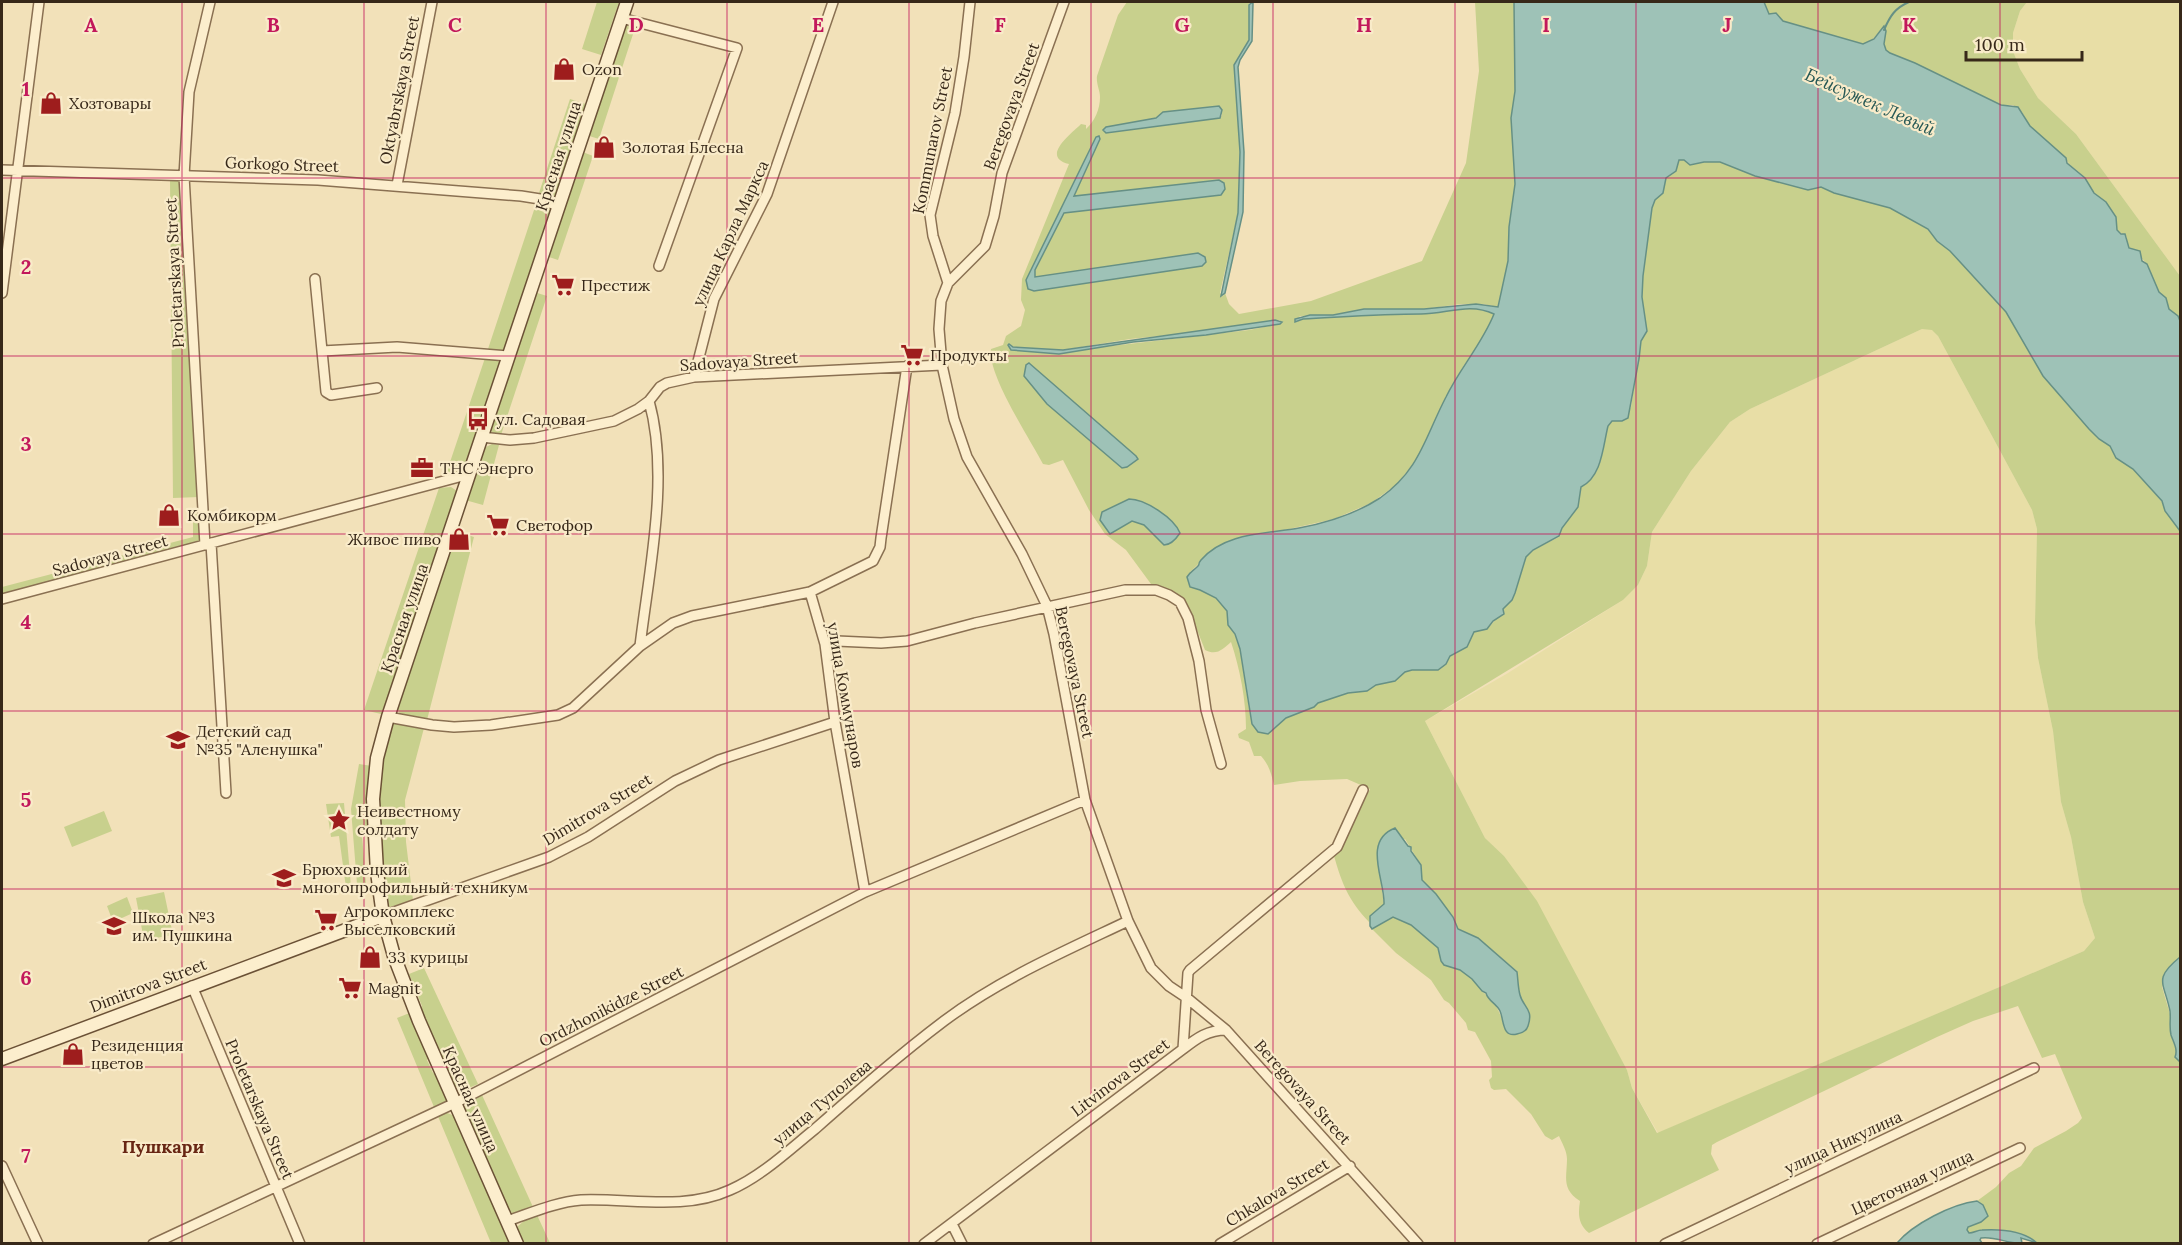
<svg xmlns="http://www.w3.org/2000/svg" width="2182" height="1245" viewBox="0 0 2182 1245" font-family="Lora,serif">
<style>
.farmland{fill:#e8dea6}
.green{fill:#c8d08d;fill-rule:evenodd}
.water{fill:#9ec2b7;stroke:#669085;stroke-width:1.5}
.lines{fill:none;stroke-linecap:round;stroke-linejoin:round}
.stream{stroke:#669085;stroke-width:2}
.street-casing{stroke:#8a7052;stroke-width:12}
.secondary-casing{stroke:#6b5136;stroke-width:15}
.street{stroke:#fceecd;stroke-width:9}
.secondary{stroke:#fceecd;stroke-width:12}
.grid{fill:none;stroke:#c2185b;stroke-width:1.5;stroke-opacity:0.55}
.labels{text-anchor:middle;stroke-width:4.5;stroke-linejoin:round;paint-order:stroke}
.poi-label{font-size:16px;fill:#372819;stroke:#f9ebc9;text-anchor:start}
.street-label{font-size:16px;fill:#372819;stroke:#f9ebc9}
.water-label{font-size:18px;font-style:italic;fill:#275955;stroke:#f9ebc9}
.neighbourhood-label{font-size:18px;font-weight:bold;fill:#682614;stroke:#f9ebc9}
.grid-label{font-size:20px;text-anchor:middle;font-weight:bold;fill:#c2185b;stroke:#f9ebc9;stroke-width:4.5;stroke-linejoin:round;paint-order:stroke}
</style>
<rect width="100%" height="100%" fill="#f2e1b9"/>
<path class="farmland" d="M2027 2H2180V276L2076 134 2038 98 2020 69 2013 51V33L2020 11Z
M1922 329H1932L1938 336 2032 510 2037 529 2035 623 2038 658 2053 731 2061 802 2071 837 2083 902 2095 938 2084 951 1658 1133 1632 1088 1627 1070 1504 856 1485 838 1425 721 1508 673 1623 600 1638 585 1647 566 1652 532 1691 471 1730 422 1750 409Z"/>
<path class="green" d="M597 2H619L601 55 582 49Z
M1127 2H1249V40L1234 65 1240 152 1238 213 1220 293 1223 296 1225 293 1229 304 1239 314 1311 301 1422 261 1466 163 1479 71 1475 2H1514L1515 91 1511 118 1515 184 1509 227 1508 261 1498 307 1483 304H1461L1424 309H1364L1333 315 1300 316 1296 322 1303 319C1343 317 1381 314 1421 314 1447 314 1469 303 1495 314L1480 343 1464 365 1446 397 1418 458 1396 485 1371 503 1334 519 1227 543 1212 551 1190 572V587L1200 590 1216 598 1227 611 1228 625 1235 634 1240 649 1250 715 1268 734 1286 718 1314 707 1318 703 1348 693 1367 691 1376 685 1395 681 1405 672 1412 670 1446 664 1450 656 1467 647 1474 632 1487 629 1499 616 1505 605 1512 600 1526 557 1533 550 1559 537 1562 528 1578 507 1581 487C1602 478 1603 446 1608 426L1612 421H1622L1631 407 1641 341 1647 331 1642 297 1643 276 1652 208 1655 200 1663 193 1666 178 1676 171 1679 160H1684L1690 165 1704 162H1720L1755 176 1808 190 1821 187 1834 193 1861 199 1890 208 1918 222 1928 229 1937 241 1950 251 2006 312 2043 376 2099 439 2110 446 2116 458 2133 469 2162 502 2165 511 2180 531V957L2170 966 2162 987 2170 1014V1032L2180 1062V1243H2037C2023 1230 2000 1229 1982 1230 1977 1230 1974 1233 1968 1233L1967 1230 1968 1227 1974 1225 1980 1202 1977 1201 1996 1187 2009 1173 2021 1166 2034 1148 2066 1131 2078 1123 2082 1118 2055 1054 2042 1058 2018 1006 1973 1021 1937 1037 1717 1142 1712 1145 1711 1154 1719 1170 1589 1233C1578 1224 1578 1214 1580 1201 1561 1189 1567 1177 1567 1159 1567 1151 1562 1143 1559 1136L1552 1140 1545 1136 1531 1114 1506 1089 1494 1090 1491 1088 1489 1080 1492 1077 1491 1061 1475 1032 1468 1030 1466 1023 1449 1003 1444 1000 1431 980 1396 953 1372 929 1390 917 1404 920 1411 925 1438 948 1441 961C1452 967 1465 971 1474 981 1477 984 1480 989 1483 992 1495 1002 1501 1012 1504 1028L1514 1035 1520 1033 1528 1027 1529 1012 1520 997 1517 971 1478 938 1458 929 1453 917 1436 894 1422 880 1421 865 1405 839 1377 856 1384 904 1370 916 1369 922C1349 901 1342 884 1334 856L1341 848 1370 789 1347 779 1300 781 1274 785C1271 773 1269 765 1261 756H1254L1249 742 1239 738 1238 734 1246 729C1246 700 1240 669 1231 642 1223 649 1217 656 1205 650L1186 602 1174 592 1151 584 1126 550 1105 534 1089 510 1063 460 1049 465 1043 464C1030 439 987 374 991 349L1003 345 1006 336 1021 326 1025 310 1021 300 1022 279 1069 164C1040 157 1071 134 1081 124L1086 125V129C1095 121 1100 109 1100 97 1100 90 1096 84 1097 76L1118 15ZM1219 106 1222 115 1220 118 1106 133V127L1156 118 1163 112ZM1096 137 1074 197 1219 180 1225 186 1064 213 1035 270V277L1202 266 1034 291 1028 289 1026 280ZM1280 320V324L1249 330 1051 353 1010 349 1009 344 1013 347 1063 350 1130 339 1209 331ZM1922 329 1932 330 1938 336 2032 510 2037 529 2035 623 2038 658 2053 731 2061 802 2071 837 2083 902 2095 938 2084 951 1657 1133 1632 1088 1627 1070 1537 901 1504 856 1485 838 1425 721 1623 600 1638 585 1647 566 1652 532 1691 471 1730 422 1750 409Z
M1764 2H2027L2020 11 2013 33V51L2020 69 2038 98 2076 134 2180 276V321L2178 316 2169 309 2166 298 2159 292 2147 264 2135 251 2129 248 2126 244 2127 237 2117 230C2118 211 2104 203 2093 191 2088 186 2087 180 2082 175 2077 169 2068 166 2066 158L2030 126 2022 112 2013 105H2001L1915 63 1890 53 1886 50 1884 44 1886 31 1884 27 1869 43H1856L1783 21 1769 14Z
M623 21 630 22 635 28 599 139 586 135Z
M570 99 589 105 556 201 538 196Z
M580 151 593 156 558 260 546 256Z
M170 180H181L199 497 173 498Z
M537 201 547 205 553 211 506 353 487 352Z
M534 292 547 296 501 435H495L489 429Z
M485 358 500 359 503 361 467 472 445 477Z
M492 444 499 445 483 505 465 500 482 449Z
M451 487 457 491 458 495 386 711 381 714 364 710 439 488Z
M193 514H200L202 543 2 597V587L193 537Z
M455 531 474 537 427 720 401 715 396 708Z
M397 723 424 728 405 800 406 842 413 900 387 908C382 871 377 834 377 797 378 772 385 748 391 724Z
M359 764 372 766 370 834 362 835 366 883 357 884 351 809Z
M344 803 351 887 346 888 339 836 331 837 326 804Z
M104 811 112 831 72 847 64 827Z
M164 892 173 935 144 940 136 898Z
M127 897 133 913 113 922 107 906Z
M424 968 478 1084 464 1090 454 1086 421 1012 422 1006 409 974Z
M412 1012 430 1054 427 1060 433 1073 439 1074 448 1096 446 1101 434 1107 397 1018Z
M482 1095 533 1207 516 1214 510 1212 464 1109 467 1102Z
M445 1112 457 1117 511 1243H491L437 1114Z
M537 1215 550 1243H523L517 1227 525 1220Z"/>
<path class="water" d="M1514 2H1764L1769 14 1776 13 1783 21 1863 44 1874 39 1884 26 1886 31 1884 44 1886 50 1890 53 1915 63 2001 105 2018 107 2030 126 2066 158 2067 163 2085 178 2094 193 2106 202 2116 217 2117 230 2121 234H2125L2129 248 2140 251 2142 261 2147 264 2159 292 2166 298 2169 309 2178 316 2180 321V531L2165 511 2162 501 2133 469 2116 458 2110 446 2099 439 2089 429 2043 376 2006 312 1950 251 1937 241 1928 229 1890 208 1834 193 1821 187 1808 190 1755 176 1720 162H1704L1690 165 1684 160H1679L1676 171 1666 178 1663 193 1655 200 1652 208 1643 276 1642 297 1647 331 1641 341 1639 359 1628 418 1622 421H1612L1608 426C1603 446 1602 477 1581 487L1578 507 1562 528 1559 536 1533 550 1526 557 1515 593 1512 600 1503 609 1504 614 1493 621 1487 629 1474 632 1467 647 1450 656 1446 664 1438 670H1412L1405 672 1395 681 1376 685 1367 691 1348 693 1318 703 1314 707 1286 718 1268 734 1258 732 1252 724 1240 649 1235 634 1228 625 1227 611 1216 598 1200 590 1190 587 1187 577C1190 572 1193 571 1197 567 1201 563 1197 565 1201 560 1225 532 1267 534 1299 528 1326 523 1357 513 1380 498 1420 470 1425 437 1446 397 1460 368 1482 344 1494 314 1469 302 1447 314 1421 314 1381 314 1343 317 1303 319L1295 322V319L1310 315H1333L1364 309H1424L1476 304 1498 307 1508 261 1509 227 1515 184 1511 118 1515 91Z
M1251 3H1253L1252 41 1240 60 1238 67 1244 152 1243 212 1225 293 1221 296 1238 213 1240 152 1234 65 1249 40V5Z
M1219 106 1222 110 1220 118 1106 133 1103 130 1106 127 1156 118 1163 112Z
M1099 136 1100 139 1074 196 1219 180 1224 183 1225 189 1221 195 1064 213 1035 270V277L1198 253 1205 257 1206 262 1202 266 1034 291 1028 289 1026 280 1096 137Z
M1275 320 1282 322 1280 324 1206 335 1133 342 1059 354 1011 350 1008 345 1009 344 1013 347 1063 350Z
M1029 363 1136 456 1138 459 1127 467 1122 468 1047 404 1024 376 1026 365Z
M1129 499C1145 499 1174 518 1180 533 1176 539 1171 545 1164 545L1144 525 1132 521 1110 534 1100 520 1102 512Z
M1395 828 1408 846 1411 847V851L1421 865 1422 880 1436 894 1453 917 1458 929 1478 938 1517 972C1518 979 1518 988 1520 995 1523 1007 1534 1009 1528 1026 1527 1030 1522 1033 1517 1034 1502 1038 1504 1020 1500 1011 1496 1003 1488 1001 1486 993L1482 991 1472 979 1460 970 1444 965 1441 961 1438 948 1411 925 1393 917 1372 929 1370 926V916L1384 904C1385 880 1362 841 1395 828Z
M2180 957V1062L2175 1057C2178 1050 2174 1043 2171 1035 2169 1026 2171 1019 2170 1011 2164 982 2153 979 2180 957Z
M1977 1201 1983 1205 1988 1216 1981 1222 1968 1227 1967 1230 1969 1233C1974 1233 1977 1230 1982 1230 2000 1229 2023 1230 2037 1243L2021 1238 2022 1243C2007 1244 1996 1236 1981 1238L1980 1240 1982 1243H1897C1913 1224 1952 1204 1977 1201Z"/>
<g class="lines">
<path class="stream" d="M1884 30C1890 16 1895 8 1909 2"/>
<g class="street-casing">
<path id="street" d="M1064 2 1002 173 994 216 985 246 948 283 941 301 939 329 942 365 954 419 967 457 1022 554 1047 606 1054 634 1085 800 1128 921 1151 968 1169 986 1187 998 1226 1030 1418 1244
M621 18 737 48 659 266
M2 170 318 180 521 196 540 199 558 206
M397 185 432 2
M315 279 326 392 331 395 377 388
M948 283 933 236 930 215 955 113 964 57 970 2
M2 293 39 2
M322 351 397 347 508 356
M694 377 714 299 767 194 833 2
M481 437 510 440 534 438 614 421 638 409 649 401 660 387 667 383 694 377 942 365
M211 543 226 793
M205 545 184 176 189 92 210 2
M810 592 825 644 835 722 865 892
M2 599 470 474
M825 644 837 641 881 643 907 641 975 623 1125 590H1156L1169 595 1180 602 1188 618 1199 661 1206 710 1221 764
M640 646C649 570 670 476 649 401
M388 717 432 725 454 727 491 725 558 715 573 708 640 646 673 623 692 616 810 592 873 561 880 547 881 538 907 366
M383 916 549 857 588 837 675 781 719 760 835 722
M192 986 300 1244
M1183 1049C1197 1038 1208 1030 1226 1030
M2 1166 38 1244
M507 1221C531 1213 556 1202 581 1200 631 1198 684 1211 730 1190 762 1176 789 1150 815 1129 857 1092 899 1055 944 1021 1000 979 1065 951 1128 921
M952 1224 962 1244
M153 1244 455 1103 865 892 1085 800
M924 1244 1183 1049 1188 973 1190 970 1337 847 1363 790
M1220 1244 1350 1166
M1665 1244 2034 1068
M1817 1244 2020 1148"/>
</g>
<g class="secondary-casing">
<path id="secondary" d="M2 1059 383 916
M517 1244 419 1021 394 956 383 916 377 872 373 799 377 758 388 717 627 2"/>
</g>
<use href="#street" class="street"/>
<use href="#secondary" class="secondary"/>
</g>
<path class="grid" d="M182 2V1244M364 2V1244M546 2V1244M727 2V1244M909 2V1244M1091 2V1244M1273 2V1244M1455 2V1244M1636 2V1244M1818 2V1244M2000 2V1244M2 178H2180M2 356H2180M2 534H2180M2 711H2180M2 889H2180M2 1067H2180"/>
<defs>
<g id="shop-bare" transform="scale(1.8)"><path d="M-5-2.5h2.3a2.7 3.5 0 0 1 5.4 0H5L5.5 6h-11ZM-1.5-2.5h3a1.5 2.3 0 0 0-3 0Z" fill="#9e1d1d" stroke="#f9ebc9" stroke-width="2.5" paint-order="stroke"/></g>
<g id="supermarket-bare" transform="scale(1.8)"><path d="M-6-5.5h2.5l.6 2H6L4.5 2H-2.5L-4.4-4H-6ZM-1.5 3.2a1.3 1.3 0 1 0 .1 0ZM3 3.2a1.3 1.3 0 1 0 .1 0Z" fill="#9e1d1d" stroke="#f9ebc9" stroke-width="2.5" paint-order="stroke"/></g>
<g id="bus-bare" transform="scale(1.8)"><path d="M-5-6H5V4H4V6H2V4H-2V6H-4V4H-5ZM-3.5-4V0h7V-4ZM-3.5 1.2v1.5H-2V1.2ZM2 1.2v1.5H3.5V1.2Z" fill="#9e1d1d" stroke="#f9ebc9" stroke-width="2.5" paint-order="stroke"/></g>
<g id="office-bare" transform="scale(1.8)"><path d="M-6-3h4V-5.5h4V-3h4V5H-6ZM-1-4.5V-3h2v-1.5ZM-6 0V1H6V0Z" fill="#9e1d1d" stroke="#f9ebc9" stroke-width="2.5" paint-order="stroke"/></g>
<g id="school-bare" transform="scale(1.8)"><path d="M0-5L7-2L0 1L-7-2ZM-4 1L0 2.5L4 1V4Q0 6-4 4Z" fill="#9e1d1d" stroke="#f9ebc9" stroke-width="2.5" paint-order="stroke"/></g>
<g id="sight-bare" transform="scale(1.8)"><path d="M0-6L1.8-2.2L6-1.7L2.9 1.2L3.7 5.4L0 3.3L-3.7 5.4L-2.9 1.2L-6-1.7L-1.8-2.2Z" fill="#9e1d1d" stroke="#f9ebc9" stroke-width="2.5" paint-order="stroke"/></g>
<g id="university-bare" transform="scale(1.8)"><path d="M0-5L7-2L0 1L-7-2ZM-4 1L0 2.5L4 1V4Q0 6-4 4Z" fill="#9e1d1d" stroke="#f9ebc9" stroke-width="2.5" paint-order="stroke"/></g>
</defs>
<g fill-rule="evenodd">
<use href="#shop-bare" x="564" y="69"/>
<use href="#shop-bare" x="51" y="103"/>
<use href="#shop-bare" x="604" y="147"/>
<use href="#supermarket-bare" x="563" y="285"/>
<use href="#supermarket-bare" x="912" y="355"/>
<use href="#bus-bare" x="478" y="419"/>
<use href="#office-bare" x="422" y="468"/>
<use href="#shop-bare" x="169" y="515"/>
<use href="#supermarket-bare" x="498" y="525"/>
<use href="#shop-bare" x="459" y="539"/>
<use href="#school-bare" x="178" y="740"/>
<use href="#sight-bare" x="339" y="820"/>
<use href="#university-bare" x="284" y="878"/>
<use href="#supermarket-bare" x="326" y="920"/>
<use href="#school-bare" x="114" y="926"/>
<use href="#shop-bare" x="370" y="957"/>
<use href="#supermarket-bare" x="350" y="988"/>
<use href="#shop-bare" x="73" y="1054"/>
</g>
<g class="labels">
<g class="poi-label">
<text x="582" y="75">Ozon</text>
<text x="69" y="109">Хозтовары</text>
<text x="622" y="153">Золотая Блесна</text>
<text x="581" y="291">Престиж</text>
<text x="930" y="361">Продукты</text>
<text x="496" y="425">ул. Садовая</text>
<text x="440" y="474">ТНС Энерго</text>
<text x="187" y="521">Комбикорм</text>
<text x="516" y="531">Светофор</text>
<text x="441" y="545" text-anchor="end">Живое пиво</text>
<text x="196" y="737">Детский сад<tspan x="196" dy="18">№35 "Аленушка"</tspan></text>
<text x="357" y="817">Неивестному<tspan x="357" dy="18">солдату</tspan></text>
<text x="302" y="875">Брюховецкий<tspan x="302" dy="18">многопрофильный техникум</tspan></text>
<text x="344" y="917">Агрокомплекс<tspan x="344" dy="18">Выселковский</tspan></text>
<text x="132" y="923">Школа №3<tspan x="132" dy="18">им. Пушкина</tspan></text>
<text x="388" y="963">33 курицы</text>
<text x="368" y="994">Magnit</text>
<text x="91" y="1051">Резиденция<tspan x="91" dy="18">цветов</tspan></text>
</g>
<g class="street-label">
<text transform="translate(399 90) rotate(-79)" y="6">Oktyabrskaya Street</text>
<text transform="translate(1011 106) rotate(-70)" y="6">Beregovaya Street</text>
<text transform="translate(932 140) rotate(-79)" y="6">Kommunarov Street</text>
<text transform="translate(558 156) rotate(-72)" y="6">Красная улица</text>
<text transform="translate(282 164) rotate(2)" y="6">Gorkogo Street</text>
<text transform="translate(730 233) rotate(-65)" y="6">улица Карла Маркса</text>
<text transform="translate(174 273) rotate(-93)" y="6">Proletarskaya Street</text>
<text transform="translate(739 361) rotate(-4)" y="6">Sadovaya Street</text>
<text transform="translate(110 555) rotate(-15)" y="6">Sadovaya Street</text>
<text transform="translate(404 618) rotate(-71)" y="6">Красная улица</text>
<text transform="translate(1075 672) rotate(78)" y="6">Beregovaya Street</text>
<text transform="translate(846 695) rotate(80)" y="6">улица Коммунаров</text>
<text transform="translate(597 809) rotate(-31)" y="6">Dimitrova Street</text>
<text transform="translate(148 985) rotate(-21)" y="6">Dimitrova Street</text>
<text transform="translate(611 1006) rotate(-27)" y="6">Ordzhonikidze Street</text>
<text transform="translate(1120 1077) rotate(-37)" y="6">Litvinova Street</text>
<text transform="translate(1303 1092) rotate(48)" y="6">Beregovaya Street</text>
<text transform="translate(471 1099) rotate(66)" y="6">Красная улица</text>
<text transform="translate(822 1102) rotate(-40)" y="6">улица Туполева</text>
<text transform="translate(260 1109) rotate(67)" y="6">Proletarskaya Street</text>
<text transform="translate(1843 1142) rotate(-25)" y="6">улица Никулина</text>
<text transform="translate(1912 1182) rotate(-25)" y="6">Цветочная улица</text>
<text transform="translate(1277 1192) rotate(-31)" y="6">Chkalova Street</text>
</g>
<g class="water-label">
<text transform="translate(1870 102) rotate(24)" y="6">Бейсужек Левый</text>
</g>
<g class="neighbourhood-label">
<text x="163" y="1153">Пушкари</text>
</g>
</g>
<g class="grid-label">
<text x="91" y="32">A</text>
<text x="273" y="32">B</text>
<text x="455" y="32">C</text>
<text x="636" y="32">D</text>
<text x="818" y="32">E</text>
<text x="1000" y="32">F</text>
<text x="1182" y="32">G</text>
<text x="1364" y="32">H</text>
<text x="1546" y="32">I</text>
<text x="1727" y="32">J</text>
<text x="1909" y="32">K</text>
<text x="26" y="96">1</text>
<text x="26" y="274">2</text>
<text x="26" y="451">3</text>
<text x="26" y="629">4</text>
<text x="26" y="807">5</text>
<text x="26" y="985">6</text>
<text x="26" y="1163">7</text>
</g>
<rect width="2182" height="1245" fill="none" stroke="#372819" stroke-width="6"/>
<path d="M1966 51v9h116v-9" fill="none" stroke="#372819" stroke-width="3"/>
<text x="1975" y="51" font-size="18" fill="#372819" stroke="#f9ebc9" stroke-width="4.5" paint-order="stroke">100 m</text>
</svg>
